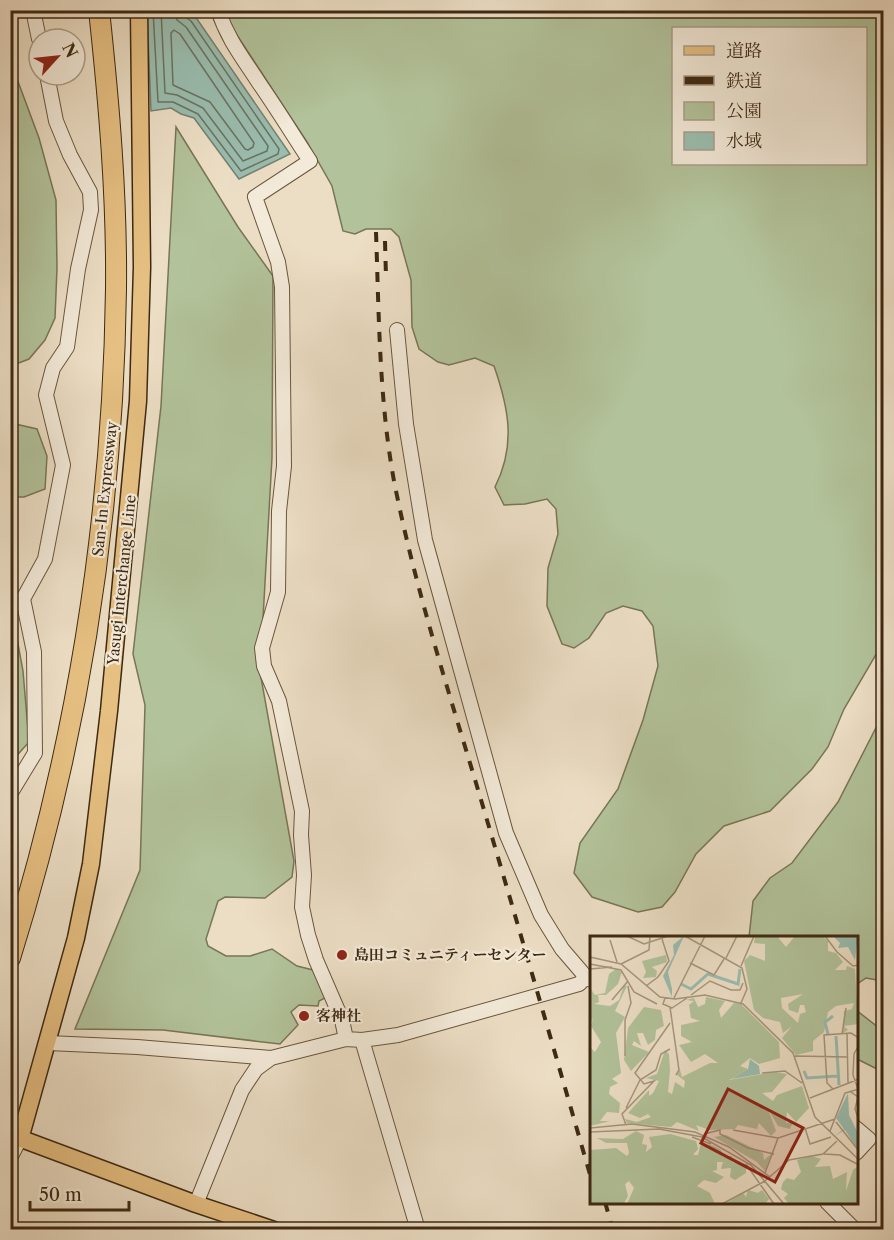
<svg xmlns="http://www.w3.org/2000/svg" width="894" height="1240" viewBox="0 0 894 1240" font-family="'Libre Caslon Text','Noto Serif JP',serif">
<style>
.green{fill:#b2c29a;stroke:#787656;stroke-width:1.5;fill-rule:evenodd}
.water{fill:#9abdaf;stroke:#758270;stroke-width:1.5}
.lines{fill:none;stroke-linecap:round;stroke-linejoin:round}
.shore{stroke:#6c7360;stroke-width:1.5}
.minor-casing{stroke:#6a563f;stroke-width:16}
.major-casing{stroke:#3e2912;stroke-width:19}
.highway-casing{stroke:#3e2912;stroke-width:22}
.minor{stroke:#f3ead9;stroke-width:14}
.major{stroke:#e6bf82;stroke-width:16}
.highway{stroke:#e6bf82;stroke-width:20}
.rail{stroke:#3e2912;stroke-width:4;stroke-dasharray:10 10;stroke-linecap:butt}
.poi-dot{fill:#8f2418;stroke:#f3ead9;stroke-width:2}
.labels{text-anchor:middle;stroke-width:4.5;stroke-linejoin:round;paint-order:stroke}
.street-label{font-size:15px;fill:#3e2912;stroke:#f3ead9}
.poi-label{font-size:15px;font-weight:bold;fill:#3e2912;stroke:#f3ead9;text-anchor:start}
.inset-river{fill:none;stroke:#9abdaf;stroke-width:3}
.inset-road{fill:none;stroke:#a6967d;stroke-width:1.5}
.view{fill:#8f2418;fill-opacity:0.15;stroke:#8f2418;stroke-width:3}
.inset-edge{fill:none;stroke:#3e2912;stroke-width:3}
</style>
<rect width="100%" height="100%" fill="#ecdec5"/>
<filter id="stains"><feTurbulence type="fractalNoise" baseFrequency=".00333" numOctaves="4"/><feColorMatrix values="0 0 0 0 .2 0 0 0 0 .09 0 0 0 0 .02 0 0 0 .5 -.17"/></filter>
<radialGradient id="worn" r=".72"><stop offset=".6" stop-color="#630" stop-opacity="0"/><stop offset="1" stop-color="#630" stop-opacity=".3"/></radialGradient>
<path class="green" d="M224 11H883V648L878 651 844 709 828 747 812 769 770 811 724 826 696 854 675 892 662 907 638 912 592 897 574 873 580 843 618 789 643 720 658 666 653 626 642 611 623 606 606 613 589 638 574 648 562 644 547 606 548 568 558 534 556 509 547 499 525 504 504 505 495 487C516 445 509 409 494 366L475 358 449 365 438 362 419 349 412 327 411 280 399 237 391 229H366L355 234 343 231 332 186 307 142 229 23ZM674 28H866V164H674Z
M10 60 39 138 56 200 57 268 55 318 45 340 29 359 11 366Z
M176 127 238 227 273 276 272 458 260 672 294 861 292 877 265 898 225 897 218 901 206 939 208 946 226 956H250L272 949 297 966 313 970 327 997 319 1001 318 1006 299 1005 291 1012 298 1025 280 1044 163 1030 75 1029 140 870 145 705 133 654 161 406Z
M11 423 37 429 47 456 45 489 24 497H11Z
M10 612 13 617 23 671 29 742 11 762Z
M883 714V981L866 978 857 984 856 937H749L753 901 770 878 792 863 838 802Z
M856 1010 883 1031V1072L857 1059Z"/>
<path class="water" d="M147 11H184L195 16 290 154 239 179 194 118 181 114 171 108 151 111Z"/>
<g class="lines">
<path class="shore" d="M153 10 158 102H173L198 114 241 171 278 154 279 149 191 21 184 16 183 10
M161 10 165 93 177 95 203 108 243 161 267 151 268 146 186 27 177 20 175 10
M174 30 180 34 254 143 253 147 248 150 245 149 210 102 173 85 171 33Z"/>
<g class="minor-casing">
<path id="minor" d="M33 10 39 39
M218 10C228 40 243 58 259 83 277 109 293 135 310 161L255 197 278 262 282 287 284 466 279 511 278 592 262 648 264 666 279 701 302 811 301 835 304 875 302 907 308 935 316 960 342 1020 346 1039
M397 330 406 424 425 540 506 833 541 915 562 949 586 977
M10 794 35 753 34 652 23 599 45 559 63 465 46 395 53 368 67 347 78 269 91 210 90 192 70 155 56 121 47 75
M362 1040 418 1230
M48 1043 137 1047 271 1058 346 1039 362 1040 398 1035 579 984 586 977 591 980
M856 1128 869 1139 856 1153
M10 1158 20 1139
M827 1202 855 1230
M196 1204 242 1090 256 1069 271 1058"/>
</g>
<g class="major-casing">
<path id="major" d="M11 1135 196 1204 274 1230
M20 1139 76 938 91 864 109 711 138 401 142 267 139 10"/>
</g>
<g class="highway-casing">
<path id="highway" d="M10 958C78 741 113 517 116 289 117 196 109 103 99 10"/>
</g>
<use href="#minor" class="minor"/>
<use href="#major" class="major"/>
<use href="#highway" class="highway"/>
<path class="rail" d="M376 232C379 315 379 399 394 481 414 583 446 683 476 783 515 914 553 1046 591 1178
M385 241 386 277
M605 1202 613 1230"/>
</g>
<g class="poi-dot">
<circle cx="342" cy="955" r="6"/>
<circle cx="304" cy="1016" r="6"/>
</g>
<g class="labels">
<g class="street-label">
<text transform="translate(105 489) rotate(-84)" y="5">San-In Expressway</text>
<text transform="translate(122 580) rotate(-84)" y="5">Yasugi Interchange Line</text>
</g>
<g class="poi-label">
<text x="354" y="960">島田コミュニティーセンター</text>
<text x="316" y="1021">客神社</text>
</g>
</g>
<g transform="translate(590 936)">
<rect width="268" height="268" fill="#ecdec5"/>
<path d="M165 0H187L196 11 205 0H232L238 5V15L246 17 253 26 245 34H256L257 30 265 33 268 88 254 90 258 94 253 97 254 75 262 73 264 67 246 70 238 76 234 96 223 105V115L206 119 192 102 202 90 193 97 190 86 173 82 164 74 154 25 160 19 175 25V8L164 7ZM213 58 198 68 199 74 208 77 210 69H214L216 76 210 78 208 87 192 72 191 62ZM76 19 77 26 62 31 67 35 66 41 53 42 56 36 52 25ZM26 33 32 36 28 48 16 59H8L9 66 4 68 20 70 29 64 34 49 37 50 25 75 35 81 26 97 31 137 22 143 28 147 20 151 19 158 30 167 29 177 17 176 10 185H20L0 190V111L5 116 11 106 1 90 3 82 0 88V52L5 59 15 57 19 38ZM116 61 135 65 129 74 131 82 144 67 151 68 189 106 190 122 169 128 160 122 150 130 158 133 139 144 183 136 197 138 182 156 172 157 183 165 187 159 212 150 219 172 206 186 197 176 196 187 203 186 200 193 188 190 178 173 186 195 181 200 169 187 167 193 148 189 145 193 119 194 106 189 109 195 87 186 81 191 37 187 35 183 47 186 61 181 58 178 50 182 38 177 59 154V160L63 157 69 145 56 142 67 138 75 114 79 118 80 134 78 156 82 158 85 146 94 152 95 145 87 139 90 134 92 141 120 127H128L115 118 101 126 89 109 102 106 91 100V89L110 85 101 82 99 69 104 65 96 64 104 62 108 71 115 68ZM54 71 71 74 74 90 66 94 65 104 58 109 53 97H47L51 110 44 105 42 109 59 116 41 135 34 124 38 92ZM46 195 54 199 52 208 57 209 56 216 62 211 59 201 80 198 106 205 108 213 103 219H108L111 207 124 210 131 214 133 221 142 220V226L156 228V237L145 244 140 241 141 232 131 233 133 226H127V234L122 235 134 241 126 247 114 244 107 250 120 257 125 268H37L44 252 39 245 35 248 38 260 34 267 0 268V214L26 212 37 220 39 217 37 207H16L7 202 33 203ZM136 199 173 217 174 224 181 218 175 235 167 226 124 201ZM222 220 231 223 225 231 240 230 243 243 257 236 256 255 263 234 268 230V268H199L194 262 198 258 191 253 193 246 197 242 204 244 211 236 207 224ZM158 254 168 257 172 254 179 263 175 268H135L153 257 156 261Z" fill="#b2c29a" fill-rule="evenodd"/>
<path d="M94 0 78 36 82 53V61L73 40 84 19 83 9ZM268 0 265 24 258 11 248 12 250 7 244 1ZM160 123 169 130 170 138 141 143 158 133ZM258 157 259 179 268 197V214L255 194 244 200 254 193 246 182Z" fill="#9abdaf"/>
<path class="inset-river" d="M91 48 101 53 118 38 148 48 150 33M238 98 235 86 243 80M246 100 249 149M214 135 217 142 247 140"/>
<path class="inset-road" d="M37 0 54 8 78 0M95 0 152 32 157 53 151 67M235 0 247 16 263 30 269 29M20 4 27 26M0 21 31 28 70 61 85 63 115 59 153 68 203 117 225 181 269 224M136 22 147 0M100 27 124 39 134 23M0 28 31 34 44 56 67 68M31 28 59 14 60 0M151 30 164 0M0 33 22 31M56 50 68 41 79 25 72 3M101 59 120 45 141 54H150L153 47M75 62 73 68 82 72 97 62M84 62 115 0M22 64 38 45M80 71 89 134 86 139M257 97 258 147M252 98 256 72M35 120V84L41 67 38 50M205 120 258 121M172 137 195 135 212 147M243 153 237 147 234 99 261 97 269 102M268 153 263 139 264 118 269 109M261 156 268 161 265 173 269 185M220 162 269 143M36 172 50 144 66 134 71 118 80 113M246 186 269 215M36 189 32 178 64 145 54 148 45 137 80 87M0 192 42 188 105 196 139 211 180 241M215 192 220 208 241 201M143 194 188 202M240 195 255 157 269 153M0 196 69 193 112 201 161 229 194 268M114 198 130 194V198L158 212 184 218M102 201 121 208M234 218 250 219 269 229M156 228 184 268M175 237 188 202 245 183M132 268 175 245 199 224 233 218 247 205"/>
<path class="view" d="M138 153 213 192 185 246 111 207Z"/>
<rect width="268" height="268" class="inset-edge"/>
</g>
<rect width="894" height="1240" fill="none" stroke="#ecdec5" stroke-width="36"/>
<rect x="12" y="12" width="870" height="1216" fill="none" stroke="#3e2912" stroke-width="3"/>
<rect x="18" y="18" width="858" height="1204" fill="none" stroke="#3e2912" stroke-width="1.5"/>
<rect x="672" y="27" width="195" height="138" fill="#f3ead9" stroke="#ab9d89" stroke-width="1.5"/>
<rect x="684" y="46" width="30" height="9" fill="#e6bf82" stroke="#ab9d89" stroke-width="1.5"/>
<text x="726" y="57" font-size="18" fill="#3e2912">道路</text>
<rect x="684" y="76" width="30" height="9" fill="#3e2912" stroke="#ab9d89" stroke-width="1.5"/>
<text x="726" y="87" font-size="18" fill="#3e2912">鉄道</text>
<rect x="684" y="102" width="30" height="18" fill="#b2c29a" stroke="#ab9d89" stroke-width="1.5"/>
<text x="726" y="117" font-size="18" fill="#3e2912">公園</text>
<rect x="684" y="132" width="30" height="18" fill="#9abdaf" stroke="#ab9d89" stroke-width="1.5"/>
<text x="726" y="147" font-size="18" fill="#3e2912">水域</text>
<g transform="translate(57 57) rotate(63)"><circle r="28" fill="#f3ead9" stroke="#ab9d89" stroke-width="1.5"/>
<path d="M0-4.5L10 22L0 15L-10 22Z" fill="#8f2418"/>
<text y="-9" font-size="16" font-weight="bold" text-anchor="middle" fill="#3e2912">N</text>
</g>
<path d="M30 1201v9h99v-9" fill="none" stroke="#3e2912" stroke-width="3"/>
<text x="39" y="1201" font-size="18" fill="#3e2912" stroke="#f3ead9" stroke-width="4.5" paint-order="stroke">50 m</text>
<rect width="100%" height="100%" filter="url(#stains)"/>
<rect width="100%" height="100%" fill="url(#worn)"/>
</svg>
